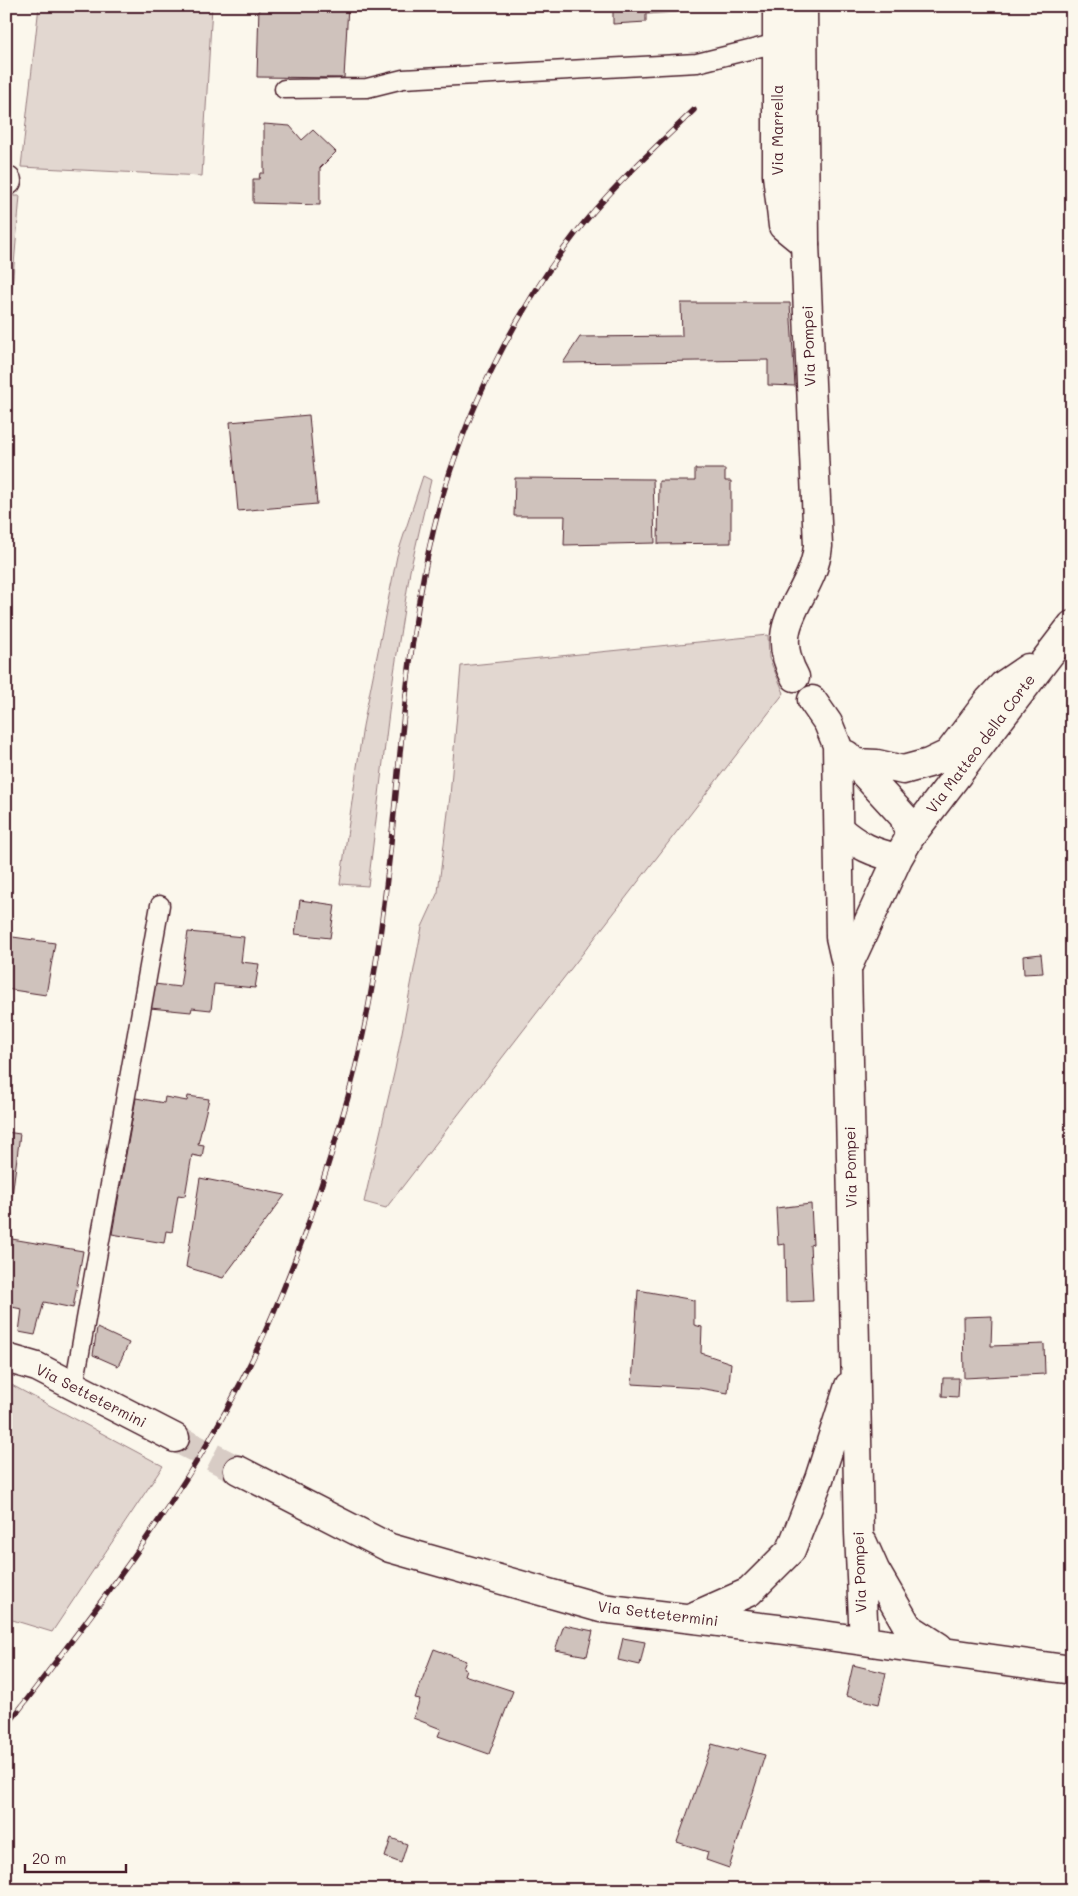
<svg xmlns="http://www.w3.org/2000/svg" width="1078" height="1896" viewBox="0 0 1078 1896" font-family="Mali,sans-serif">
<style>
.green{fill:#e2d7d0;stroke:#967b7e}
.building{fill:#cfc2bc;stroke:#4a1f2b}
.lines{fill:none;stroke-linecap:round;stroke-linejoin:round}
.secondary-tunnel{stroke:#d8ccc5;stroke-width:28;stroke-dasharray:28 14;stroke-linecap:butt}
.lane-casing{stroke:#4a1f2b;stroke-width:21}
.street-casing{stroke:#4a1f2b;stroke-width:31}
.secondary-casing{stroke:#4a1f2b;stroke-width:31}
.lane{stroke:#fbf7ec;stroke-width:18}
.street{stroke:#fbf7ec;stroke-width:28}
.secondary{stroke:#fbf7ec;stroke-width:28}
.rail-casing{stroke:#4a1f2b;stroke-width:5.5}
.rail{stroke:#fbf7ec;stroke-width:4;stroke-dasharray:11;stroke-linecap:butt}
.labels{text-anchor:middle;stroke-width:4.5;stroke-linejoin:round;paint-order:stroke}
.street-label{font-size:15px;fill:#4a1f2b;stroke:#fbf7ec}
</style>
<rect width="100%" height="100%" fill="#fbf7ec"/>
<filter id="ink" filterUnits="userSpaceOnUse"><feTurbulence type="fractalNoise" baseFrequency=".02" numOctaves="2"/><feDisplacementMap in="SourceGraphic" scale="10" xChannelSelector="R" yChannelSelector="G"/><feConvolveMatrix kernelMatrix="1 2 1 2 8 2 1 2 1" color-interpolation-filters="sRGB"/></filter>
<g filter="url(#ink)">
<path class="green" d="M39 6H212L202 176 21 167Z
M6 196H20L6 356Z
M423 476 431 480 410 571 393 679 368 886 340 884 363 726 397 556Z
M768 635 769 658 784 693 386 1208 364 1202 395 1069 422 927 438 892 450 796 461 666Z
M6 1382 163 1466 52 1632 6 1618Z"/>
<path class="building" d="M259 6H348L344 78 257 77Z
M603 6H677V12L646 14V22L613 24V9H604Z
M264 124 290 126 302 140 313 130 336 152 320 168V205L253 203V179H259L260 173H264Z
M681 303H790L795 386 768 385V360L563 363 580 337 682 336Z
M309 415 317 504 238 511 230 422Z
M695 469H725V481H731V543L658 544 659 481H695Z
M515 478 653 479 655 543 564 545 565 516H514Z
M300 900 335 905 330 938 295 934Z
M188 932 244 937 241 962 259 964 255 988 214 984 211 1010 192 1008 191 1012 150 1008 154 984 180 987Z
M6 936 55 943 46 995 6 989Z
M1041 954 1043 973 1024 974 1023 956Z
M188 1096 209 1099 198 1144 204 1145 202 1157 192 1155 185 1196 178 1195 172 1232 166 1231 164 1243 112 1234 136 1098 164 1103 165 1097 187 1101Z
M6 1132 20 1134 12 1196H6Z
M200 1178 285 1195 223 1278 186 1267Z
M811 1204 813 1244 810 1245 813 1301 786 1302 785 1244 778 1245 776 1208Z
M6 1238 83 1251 73 1308 44 1302 35 1335 19 1332 22 1309 6 1306Z
M638 1290 694 1300V1325L702 1327 701 1353 731 1363 728 1393 699 1388 632 1384Z
M992 1316 991 1346 1044 1344 1045 1374 964 1378 963 1317Z
M97 1328 129 1343 118 1366 93 1355Z
M943 1378H959L958 1397 942 1396Z
M564 1625 593 1631 587 1656 555 1650Z
M623 1638 645 1642 640 1665 618 1660Z
M434 1649 466 1661 463 1668 466 1669 464 1675 513 1691 489 1754 438 1736 441 1729 413 1718 420 1699 415 1698Z
M853 1665 886 1673 879 1704 846 1696Z
M712 1744 737 1751 739 1748 765 1755 729 1868 706 1860 708 1852 677 1842Z
M391 1838 407 1844 401 1863 385 1857Z"/>
<g class="lines">
<path class="secondary-tunnel" d="M175 1438 238 1470"/>
<g class="lane-casing">
<path id="lane" d="M284 89 367 88 403 79 697 63 777 43
M74 1386 160 905"/>
</g>
<g class="street-casing">
<path id="street" d="M777 6V175L783 226 805 244
M6 181H7
M847 755 904 817 910 837
M855 763 877 764 903 770 929 763 948 754 989 700 1003 685 1028 668
M839 829C858 846 874 853 898 858
M847 968 898 858 910 837 1072 625"/>
</g>
<g class="secondary-casing">
<path id="secondary" d="M795 677C764 621 813 598 818 546L805 244 803 6
M812 700 828 723 837 745 840 937 847 968 859 1533 864 1641
M6 1358 37 1367 175 1438
M238 1470 390 1548 601 1608 786 1630 1072 1670
M863 1543 875 1570 908 1627 939 1647
M690 1618 749 1592 791 1550 819 1479 849 1386"/>
</g>
<use href="#lane" class="lane"/>
<use href="#street" class="street"/>
<use href="#secondary" class="secondary"/>
<g class="rail-casing">
<path id="rail" d="M6 1727C79 1631 154 1537 214 1432 274 1329 316 1212 348 1097 383 969 391 835 405 704 412 638 422 572 439 508 466 411 514 314 575 234 610 189 653 150 694 110"/>
</g>
<use href="#rail" class="rail"/>
</g>
</g>
<g class="labels">
<g class="street-label">
<text transform="translate(778 130) rotate(-90)" y="5">Via Marrella</text>
<text transform="translate(809 346) rotate(-92)" y="5">Via Pompei</text>
<text transform="translate(981 744) rotate(-53)" y="5">Via Matteo della Corte</text>
<text transform="translate(851 1167) rotate(-91)" y="5">Via Pompei</text>
<text transform="translate(91 1396) rotate(27)" y="5">Via Settetermini</text>
<text transform="translate(860 1572) rotate(-92)" y="5">Via Pompei</text>
<text transform="translate(658 1614) rotate(7)" y="5">Via Settetermini</text>
</g>
</g>
<rect width="1078" height="1896" fill="none" stroke="#fbf7ec" stroke-width="25"/>
<rect x="12" y="12" width="1053" height="1871" fill="none" stroke="#4a1f2b" stroke-width="2" filter="url(#ink)"/>
<path d="M25 1864v8h101v-8" fill="none" stroke="#4a1f2b" stroke-width="2.5"/>
<text x="32" y="1864" font-size="15" fill="#4a1f2b" stroke="#fbf7ec" stroke-width="4" paint-order="stroke">20 m</text>
</svg>
